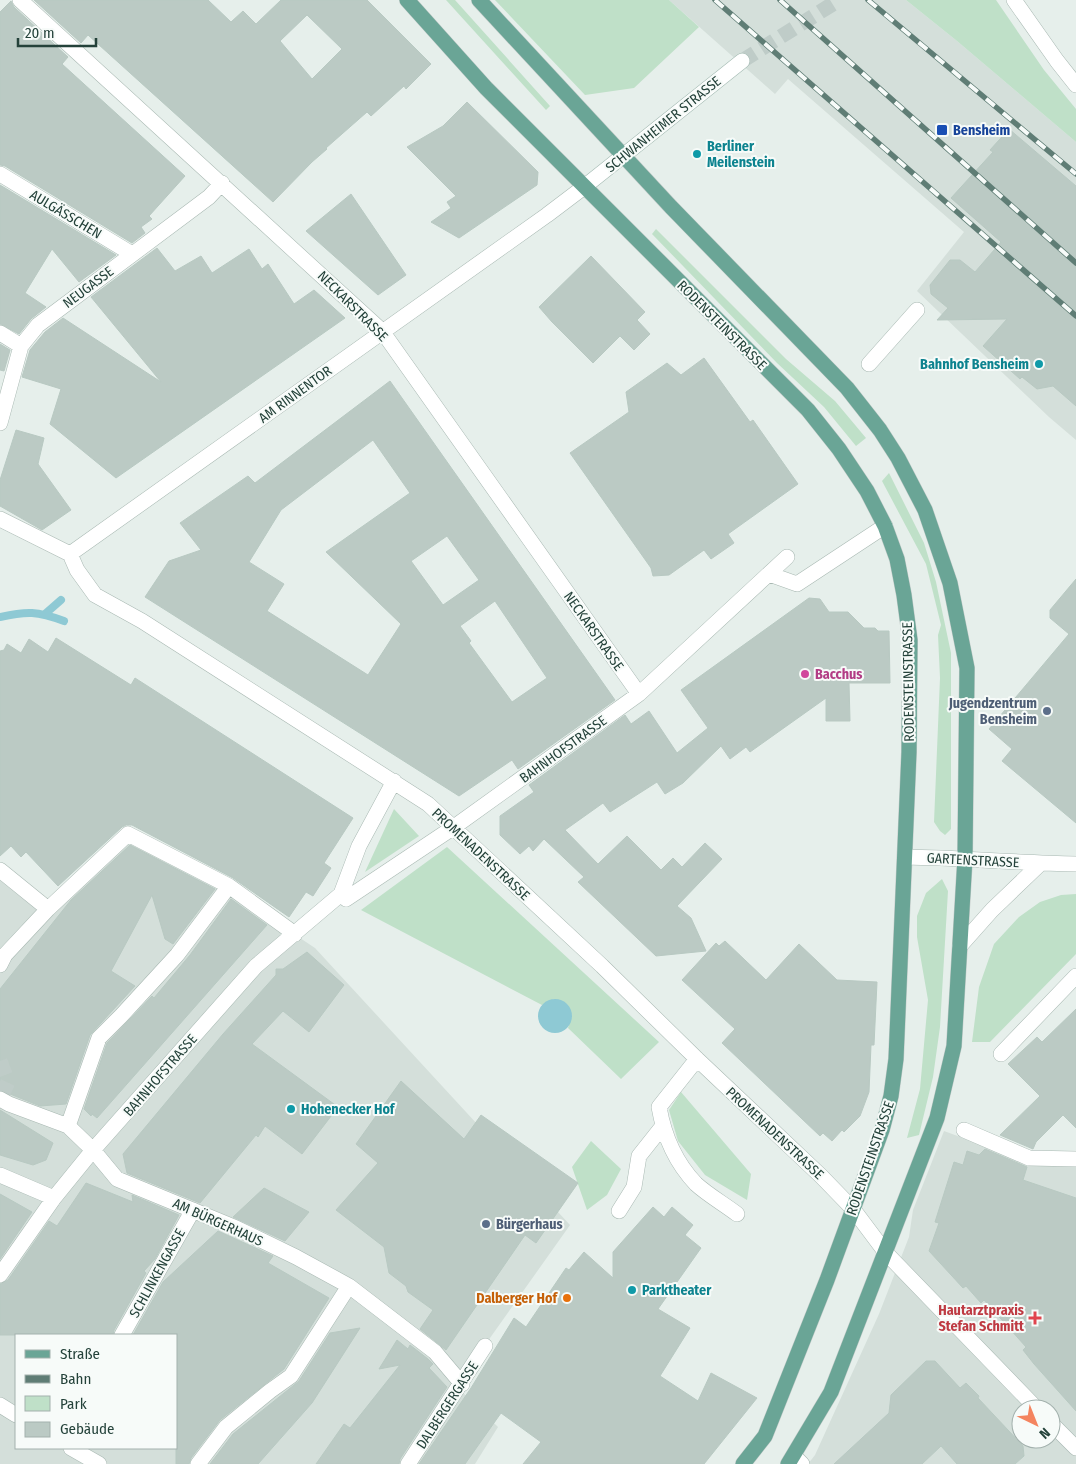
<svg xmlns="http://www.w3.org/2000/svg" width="1076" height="1464" viewBox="0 0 1076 1464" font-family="'Fira Sans Condensed',sans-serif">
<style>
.built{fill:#d4dfda;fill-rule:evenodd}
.green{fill:#bfe0c8}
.water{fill:#8ec9d4}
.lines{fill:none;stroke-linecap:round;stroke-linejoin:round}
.stream{stroke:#8ec9d4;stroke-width:8}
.building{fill:#bbcac4;stroke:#b8c9c2;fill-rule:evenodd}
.street-tunnel{stroke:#bfccc8;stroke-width:15;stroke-dasharray:15 8;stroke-linecap:butt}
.secondary-tunnel{stroke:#bfccc8;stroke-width:15;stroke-dasharray:15 8;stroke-linecap:butt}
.street-casing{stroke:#a8b8b2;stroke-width:16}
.secondary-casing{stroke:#a4bbb3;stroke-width:16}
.primary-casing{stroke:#c2cac8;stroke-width:16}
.street{stroke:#fff;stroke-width:15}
.secondary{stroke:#fff;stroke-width:15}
.primary{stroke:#6aa596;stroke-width:15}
.rail-casing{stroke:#5f7d75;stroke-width:5.5}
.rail{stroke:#f7fbf9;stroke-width:4;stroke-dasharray:11;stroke-linecap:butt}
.transit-dot{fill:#1a4fb4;stroke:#f7fbf9;stroke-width:2}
.culture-dot{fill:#0f9aa8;stroke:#f7fbf9;stroke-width:2}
.hotel-dot{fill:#d1479c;stroke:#f7fbf9;stroke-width:2}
.service-dot{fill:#5c6f8a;stroke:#f7fbf9;stroke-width:2}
.food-dot{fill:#e8710a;stroke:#f7fbf9;stroke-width:2}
.health-dot{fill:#e0444e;stroke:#f7fbf9;stroke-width:2}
.labels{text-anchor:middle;stroke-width:4;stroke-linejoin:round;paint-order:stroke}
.street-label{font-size:14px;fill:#24423a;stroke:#f7fbf9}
.transit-label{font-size:14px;font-weight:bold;fill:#164399;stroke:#f7fbf9;text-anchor:start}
.culture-label{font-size:14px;font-weight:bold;fill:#0d838f;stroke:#f7fbf9;text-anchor:start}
.hotel-label{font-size:14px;font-weight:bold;fill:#b23c85;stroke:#f7fbf9;text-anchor:start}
.service-label{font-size:14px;font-weight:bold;fill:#4e5e75;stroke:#f7fbf9;text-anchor:end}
.food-label{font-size:14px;font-weight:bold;fill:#c56008;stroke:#f7fbf9;text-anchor:end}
.health-label{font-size:14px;font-weight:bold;fill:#be3a42;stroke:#f7fbf9;text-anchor:end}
</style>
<rect width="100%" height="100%" fill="#e6efeb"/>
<path class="built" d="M669 0H906L957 41 1076 142V440L1049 417 917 291 964 232 788 79 775 94Z
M123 835 232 893 315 948 570 1225 456 1386 498 1427 475 1464H0V874L49 906ZM16 1335H176V1448H16Z
M944 1131 1028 1162H1076V1464H808L815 1455 879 1314 909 1237 913 1210ZM1021 1409H1051V1439H1021Z"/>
<path class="green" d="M446 0H455L550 106 546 110Z
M495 0H669L699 27 634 88 585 95Z
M906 0H996L1044 70 1076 109V142L957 41Z
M656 229 786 359 835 401 866 438 856 446 824 407 777 363 652 234Z
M889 473 924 543 936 582 951 653V829L945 835 940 831 934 822 940 678 938 635 941 625 926 564 882 481Z
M394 809 419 836 365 872Z
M447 847 659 1042 621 1079 568 1028 572 1015 554 999 542 1005 361 910Z
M942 879 948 891 940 1027 933 1077 919 1135 907 1138 920 1089 928 1000 917 937V916L926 893Z
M1076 894V954L990 1042H972L979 987 994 944 1019 917 1040 902 1061 895Z
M681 1092 751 1174 747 1200 705 1175 678 1141 669 1110Z
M591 1141 621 1169 607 1195 587 1210 572 1167Z"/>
<path class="water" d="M538 1016a17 17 0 1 1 34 0a17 17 0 1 1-34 0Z"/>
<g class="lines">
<path class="stream" d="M45 614 61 600
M0 617C27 611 37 611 64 621"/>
</g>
<path class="building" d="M34 0H208L231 22 243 11 256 24 281 0H367L431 64 406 89 404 86 371 116 367 112 326 148 327 149 312 162 273 202 88 35 81 43ZM307 15 342 49 312 79 280 41Z
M11 1 14 7 68 57 62 64 185 176 149 216 152 219 141 227 145 233 132 243 5 166 0 165V12Z
M467 102 538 172 537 185 459 238 431 222 451 208 447 202 456 196 407 147 443 126Z
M1009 129 1076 186V406L1053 386 1037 389 1022 377 1020 379 983 346 1007 319 937 320 948 308 931 294 930 285 950 260H960L975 272 1001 242 951 198 993 152 990 150Z
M0 185 116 255 79 282 52 249 25 293 46 307 31 319 19 334 0 324Z
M351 194 406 275 378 295 306 231Z
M157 248 175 271 201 256 212 273 249 249 262 269 268 264 294 304 314 290 345 318 116 478 50 424 61 389 22 377 30 350 45 332 63 318 161 382 91 297Z
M591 256 645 312 637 320 650 334 634 350 620 336 593 363 552 322 539 307Z
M0 344 10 350 4 371 0 370Z
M704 358 750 422 753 420 798 484 728 534 734 543 711 559 704 550 669 575 653 576 651 568 570 453 629 412 626 392 667 363 681 375Z
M390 381 615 700 518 769 512 760 459 796 145 597 169 561 201 550 180 523 248 476 255 483ZM373 440 410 493 326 552 401 624 368 675 267 611 284 584 249 562 281 510ZM447 536 479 580 443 605 411 561ZM495 601 547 678 512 702 469 643 471 641 460 626Z
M16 430 44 438 38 464 71 510 42 530 0 506V480Z
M1076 579V823L1002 761 1012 749 989 729 1069 634 1050 618V610Z
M809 598 820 599 829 612H848L864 628H875L878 631H889L890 683H849L850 721H826V698L750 752 746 747 730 759 721 746 683 783 665 794 657 782 610 812 603 803 565 830 598 864 627 836 661 870 673 858 682 867 705 843 722 859 677 906 691 918 706 951 656 956 578 882 584 877 544 839 533 851 529 846 520 854 500 835V816L534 792 529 785 625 715 631 724 649 711 677 753 708 728 681 690Z
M56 638 131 685 135 678 353 818 324 863 331 868 313 896 306 892 289 917 233 878 132 825H126L122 827 58 886 26 852 21 857 11 846 0 856V651L4 650 7 644 21 653 29 639 48 652Z
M130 845 215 889 173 944 165 939 152 895 111 971 135 986 90 1035 66 1104 40 1106 0 1090V989L71 900Z
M231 899 267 925 97 1118 92 1114 91 1116 84 1109 107 1043 152 996 154 998 190 955Z
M725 941 766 980 799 944 837 980 877 982 874 1045H871L869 1092 860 1116 844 1132 842 1130 832 1141 823 1133 820 1136 722 1043 735 1029 682 980 716 943 719 946Z
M307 952 344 985 309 1032 283 1011 252 1044 338 1107 302 1154 265 1126 258 1137 256 1135 200 1203 127 1173 123 1154 223 1034 276 975V969H283Z
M1076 1009V1128L1063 1115 1036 1142 1033 1149 1000 1135 1040 1096 1008 1064 1037 1037 1042 1042Z
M401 1081 464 1139 481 1115 578 1183 536 1243 525 1235 446 1350 420 1329 433 1310 408 1292 406 1286 389 1273 384 1247 336 1210 378 1163 356 1144Z
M0 1110 53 1143 46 1160 33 1165 0 1155Z
M985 1149 1027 1167 1023 1180 1076 1198V1411L1034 1364 1023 1350 1026 1347 984 1300 981 1303 966 1286 963 1288 929 1251 939 1223 935 1222 954 1162 963 1165 967 1151 979 1155Z
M86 1183 133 1202 132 1195 179 1215 155 1259 144 1271 146 1273 114 1330 113 1335H0V1284L8 1280 49 1221 57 1226Z
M264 1188 309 1212 285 1241 233 1217Z
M0 1194 32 1212 0 1259Z
M653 1207 664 1217 672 1207 693 1225 685 1235 701 1248 658 1309 690 1328 660 1376 698 1401 711 1373 757 1398 704 1464H523L541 1442 501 1413 465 1464H419L471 1388 514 1318 526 1327 566 1268 569 1270 584 1252 613 1278V1252Z
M218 1231 273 1256 268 1263 329 1298 284 1369 220 1420 191 1458 189 1464H176V1335H133L163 1282Z
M360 1328 312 1403 258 1464H210L233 1434 299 1381 330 1333Z
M397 1340 408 1349 410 1345 428 1359 433 1364 429 1368 447 1387 400 1459 399 1464H316L344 1424 350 1428 400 1365 379 1369Z
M926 1361H935L960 1388 966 1383 979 1396 978 1398 1023 1446 1024 1456 1015 1464H957L941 1446 922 1464H834L889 1413 891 1395Z"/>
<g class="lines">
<path class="street-tunnel" d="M0 1061 8 1082 0 1099"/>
<path class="secondary-tunnel" d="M742 61 839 0"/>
<g class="street-casing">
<path id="street" d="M20 0 382 331 639 694
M1014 0 1057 61 1076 85
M0 174 132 254
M0 333 21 346
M869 364 917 310
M0 423 21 346 38 325 209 197 222 183
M0 519 70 554
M70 554 77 570 95 595 142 621 428 804 602 966 697 1059 821 1176 853 1209 886 1253 1037 1409
M70 554 547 215 584 187
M769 574 797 584 885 526
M906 857C962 858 1019 863 1076 864
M0 870 48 909
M341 894 346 899 454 827 639 694 787 557
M295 934 229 886 177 955 121 1016 99 1038 68 1126 93 1150 117 1179 236 1228 296 1257 349 1286 435 1352 462 1384
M960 946 992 910 1041 863
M0 965 5 955 48 909 128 834 229 886
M1001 1054 1076 976
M697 1059 659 1107C664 1136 676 1163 696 1184 708 1195 724 1204 737 1214
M0 1099 9 1104 68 1126
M964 1130 1029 1158 1076 1159
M0 1175 54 1198
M619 1211 634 1187 639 1156 662 1127
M0 1275 54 1198 93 1150 256 966 341 894 359 846 394 781
M122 1335 193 1210
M0 1405 16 1415
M1051 1423 1076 1448
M71 1448 99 1464
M794 1456 802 1464
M198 1464 226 1427 270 1391 291 1376 349 1286
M408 1464 485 1346"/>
</g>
<g class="secondary-casing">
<path id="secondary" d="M584 187 742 61"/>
</g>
<g class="primary-casing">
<path id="primary" d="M407 0 486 88 808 410 839 449 867 491 885 526 897 559 904 595 910 640 909 752 896 1059 891 1096 882 1130 827 1280 765 1436 743 1464
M479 0 671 207 847 388 880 430 898 458 925 510 950 583 967 668 965 858 954 1046 937 1118 831 1392 788 1464"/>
</g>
<use href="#street" class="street"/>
<use href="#secondary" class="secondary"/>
<use href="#primary" class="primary"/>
<g class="rail-casing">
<path id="rail" d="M715 0 1076 316
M780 0 1076 263
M868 0 1076 174"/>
</g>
<use href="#rail" class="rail"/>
</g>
<rect class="transit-dot" x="936" y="124" width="12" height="12" rx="2.5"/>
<g class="culture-dot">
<circle cx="697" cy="154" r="5"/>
<circle cx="1039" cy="364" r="5"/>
<circle cx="291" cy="1109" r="5"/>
<circle cx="632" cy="1290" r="5"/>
</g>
<circle class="hotel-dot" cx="805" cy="674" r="5"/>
<g class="service-dot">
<circle cx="1047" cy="711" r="5"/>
<circle cx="486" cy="1224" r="5"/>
</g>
<circle class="food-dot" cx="567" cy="1298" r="5"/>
<path class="health-dot" d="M1032.5 1310.5h5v5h5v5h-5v5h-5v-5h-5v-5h5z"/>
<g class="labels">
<g class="street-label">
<text transform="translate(663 124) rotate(-39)" y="5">SCHWANHEIMER STRASSE</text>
<text transform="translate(66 214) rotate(31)" y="5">AULGÄSSCHEN</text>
<text transform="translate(88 287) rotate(-37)" y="5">NEUGASSE</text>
<text transform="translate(353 306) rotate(45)" y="5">NECKARSTRASSE</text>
<text transform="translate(722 325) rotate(45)" y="5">RODENSTEINSTRASSE</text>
<text transform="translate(295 394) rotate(-36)" y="5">AM RINNENTOR</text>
<text transform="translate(594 631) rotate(55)" y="5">NECKARSTRASSE</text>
<text transform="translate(908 682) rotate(-91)" y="5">RODENSTEINSTRASSE</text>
<text transform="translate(563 749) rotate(-36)" y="5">BAHNHOFSTRASSE</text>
<text transform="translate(481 854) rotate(43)" y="5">PROMENADENSTRASSE</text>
<text transform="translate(973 860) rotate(3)" y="5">GARTENSTRASSE</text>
<text transform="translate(160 1075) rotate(-49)" y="5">BAHNHOFSTRASSE</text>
<text transform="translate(775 1133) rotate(43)" y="5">PROMENADENSTRASSE</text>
<text transform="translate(870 1158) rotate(-71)" y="5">RODENSTEINSTRASSE</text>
<text transform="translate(218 1222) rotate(24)" y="5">AM BÜRGERHAUS</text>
<text transform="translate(157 1273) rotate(-61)" y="5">SCHLINKENGASSE</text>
<text transform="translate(447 1405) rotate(-57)" y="5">DALBERGERGASSE</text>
</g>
<g class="transit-label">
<text x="953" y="135">Bensheim</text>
</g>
<g class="culture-label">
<text x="707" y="151">Berliner<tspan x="707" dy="16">Meilenstein</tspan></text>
<text x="1029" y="369" text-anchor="end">Bahnhof Bensheim</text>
<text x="301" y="1114">Hohenecker Hof</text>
<text x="642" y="1295">Parktheater</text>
</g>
<g class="hotel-label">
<text x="815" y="679">Bacchus</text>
</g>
<g class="service-label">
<text x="1037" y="708">Jugendzentrum<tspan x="1037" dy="16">Bensheim</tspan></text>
<text x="496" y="1229" text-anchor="start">Bürgerhaus</text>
</g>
<g class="food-label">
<text x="557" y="1303">Dalberger Hof</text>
</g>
<g class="health-label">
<text x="1024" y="1315">Hautarztpraxis<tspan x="1024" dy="16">Stefan Schmitt</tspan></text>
</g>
</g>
<rect x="15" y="1334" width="162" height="115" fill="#f7fbf9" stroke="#a3b1ad"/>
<rect x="25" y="1350" width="25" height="8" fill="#6aa596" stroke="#a3b1ad"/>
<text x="60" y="1359" font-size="15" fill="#24423a">Straße</text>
<rect x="25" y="1375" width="25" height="8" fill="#5f7d75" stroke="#a3b1ad"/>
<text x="60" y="1384" font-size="15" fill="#24423a">Bahn</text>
<rect x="25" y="1396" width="25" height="15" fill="#bfe0c8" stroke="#a3b1ad"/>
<text x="60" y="1409" font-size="15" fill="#24423a">Park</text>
<rect x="25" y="1422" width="25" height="15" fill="#bbcac4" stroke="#a3b1ad"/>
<text x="60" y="1434" font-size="15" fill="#24423a">Gebäude</text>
<g transform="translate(1036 1424) rotate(137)"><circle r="24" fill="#f7fbf9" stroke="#a3b1ad"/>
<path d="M0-4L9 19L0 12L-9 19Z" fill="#f4845f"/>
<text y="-8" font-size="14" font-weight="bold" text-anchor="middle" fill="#24423a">N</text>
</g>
<path d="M18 38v8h78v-8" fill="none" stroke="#24423a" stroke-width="2.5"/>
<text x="25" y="38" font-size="15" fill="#24423a" stroke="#f7fbf9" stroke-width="4" paint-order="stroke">20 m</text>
</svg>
